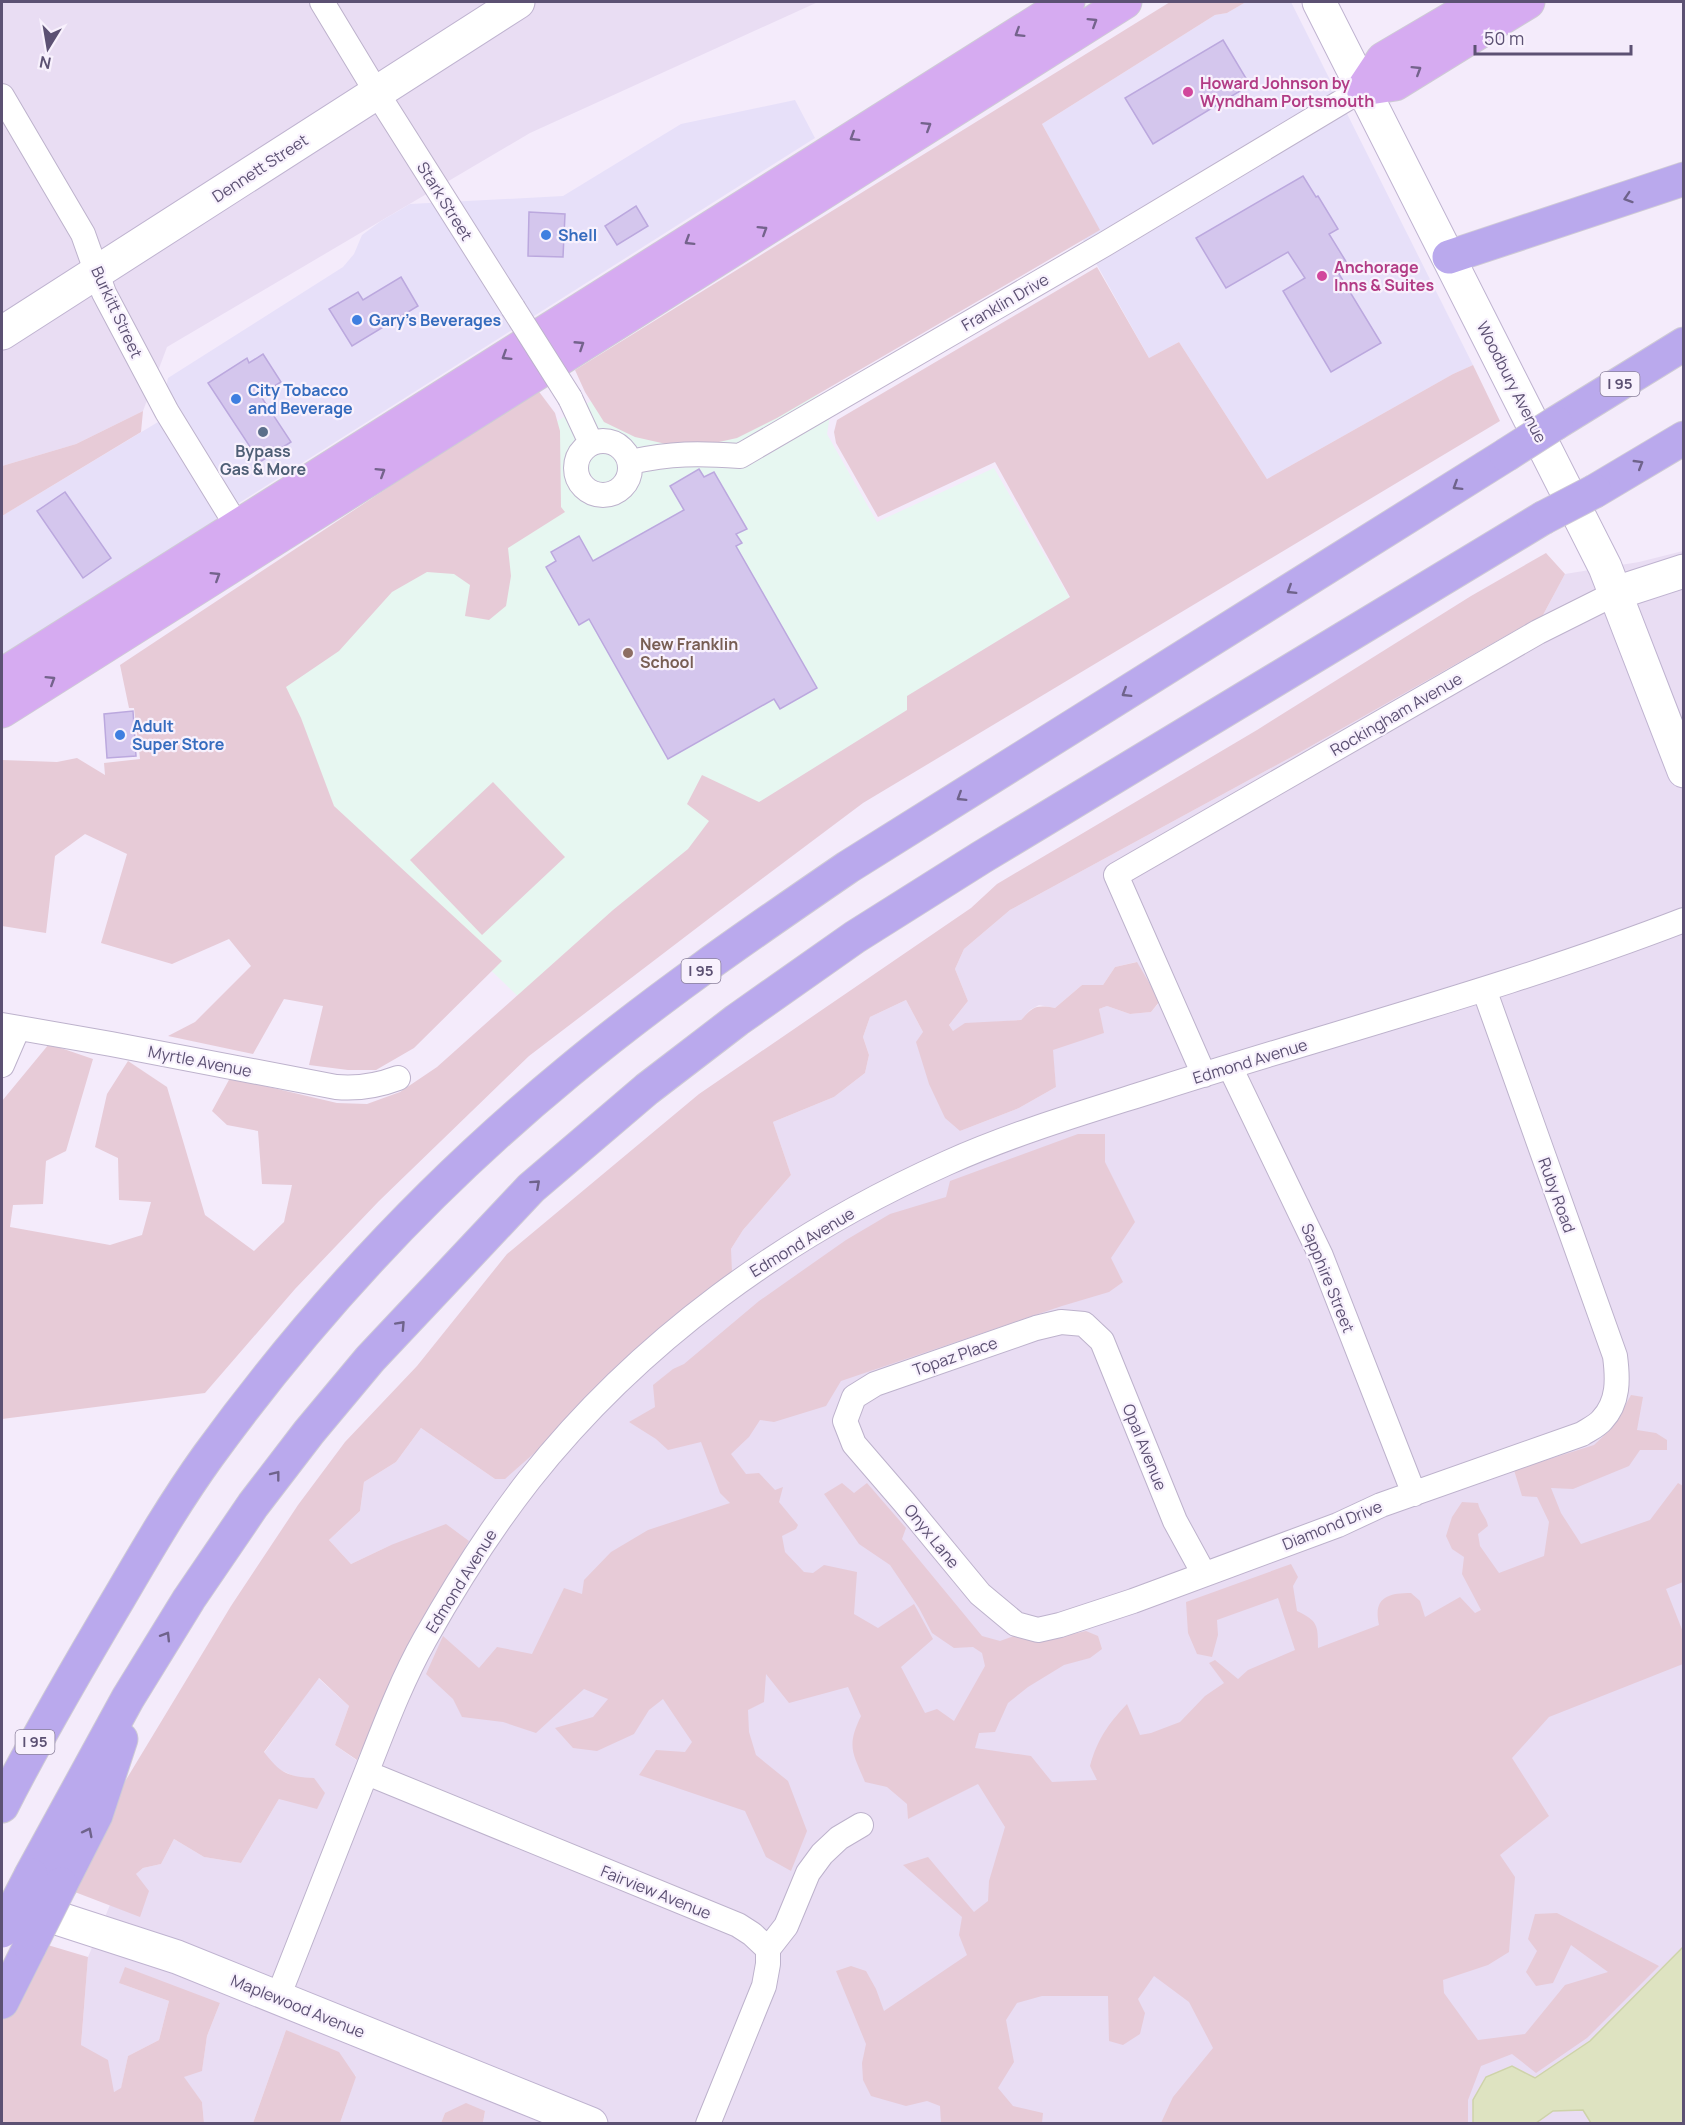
<svg xmlns="http://www.w3.org/2000/svg" width="1685" height="2125" viewBox="0 0 1685 2125" font-family="Manrope,sans-serif">
<style>
.residential{fill:#e9ddf3}
.commercial{fill:#e7e0f9}
.education{fill:#e7f7f1}
.green{fill:#e7cbd7}
.water{fill:#dee3c1;stroke:#ced3a9;stroke-width:1.5}
.building{fill:#d4c6ed;stroke:#bba8de;stroke-width:1.5}
.lines{fill:none;stroke-linecap:round;stroke-linejoin:round}
.street-casing{stroke:#bdb2cc;stroke-width:26}
.secondary-casing{stroke:#bfb3d0;stroke-width:35}
.primary-casing{stroke:#cecbd5;stroke-width:35}
.highway-casing{stroke:#cecbd5;stroke-width:35}
.street{stroke:#fff;stroke-width:24}
.secondary{stroke:#fff;stroke-width:33}
.primary{stroke:#d6abf1;stroke-width:33}
.highway{stroke:#baa9ed;stroke-width:33}
.street-bridge-casing{stroke:#bdb2cc;stroke-width:26;stroke-linecap:butt}
.highway-bridge-casing{stroke:#cecbd5;stroke-width:35;stroke-linecap:butt}
.street-bridge{stroke:#fff;stroke-width:24}
.highway-bridge{stroke:#baa9ed;stroke-width:33}
.oneway{stroke:#74638c}
.oneway2{stroke:#6f638b}
.hotel-dot{fill:#d1479c;stroke:#f8f1fd;stroke-width:2}
.shop-dot{fill:#3f7fe0;stroke:#f8f1fd;stroke-width:2}
.service-dot{fill:#5c6f8a;stroke:#f8f1fd;stroke-width:2}
.education-dot{fill:#8d6e63;stroke:#f8f1fd;stroke-width:2}
.labels{text-anchor:middle;stroke-width:4.5;stroke-linejoin:round;paint-order:stroke}
.shield{fill:#f8f1fd;stroke:#8b819c;stroke-width:1.5}
.shield-label{font-size:15px;font-weight:bold;fill:#5c5173}
.hotel-label{font-size:16px;font-weight:bold;fill:#b23c85;stroke:#f8f1fd;text-anchor:start}
.street-label{font-size:16px;fill:#5c5173;stroke:#f8f1fd}
.shop-label{font-size:16px;font-weight:bold;fill:#366cbe;stroke:#f8f1fd;text-anchor:start}
.service-label{font-size:16px;font-weight:bold;fill:#4e5e75;stroke:#f8f1fd}
.education-label{font-size:16px;font-weight:bold;fill:#785e54;stroke:#f8f1fd;text-anchor:start}
</style>
<rect width="100%" height="100%" fill="#f4ebfb"/>
<path class="residential" d="M2 2H818L530 133 167 347 143 411 76 444 2 466Z
M1683 551V2123L483 2124 485 2111 445 2113 441 2123H340L356 2076 286 2030 253 2123H204L202 2102 183 2077 202 2070 207 2036 220 2003 119 1983 169 2001 159 2040 128 2056 121 2089 114 2092 81 2045 88 1957 110 1905 140 1916 136 1874 143 1868 161 1864 174 1839 204 1857 241 1863 279 1799 296 1777 276 1768 264 1753 318 1678 349 1706 335 1745 356 1760 391 1545 351 1564 329 1540 360 1511 364 1482 396 1462 421 1428 495 1479 563 1422 606 1378 666 1323 731 1272V1249L743 1230 791 1175 773 1122 834 1097 865 1073 869 1055 863 1037 870 1017 906 1000 923 1032 960 1131 1019 1108 1056 1087 1052 1049 1103 1033 1099 1009 1107 1006 1130 1014 1151 1012 1160 1002 1136 962 1115 967 1103 985H1082L1055 1008 1039 1005 1030 1010 1021 1020 994 1022 953 1031 949 1025 968 1001 955 969 964 949 1010 910 1297 754 1543 615 1565 574 1639 562Z"/>
<path class="commercial" d="M1246 2H1291L1473 365 1453 374 1267 479 1179 342 1149 358 1083 240 1099 230 1042 124 1215 15 1227 13Z
M795 100 815 138 239 503 218 526 2 660V516L158 422 168 378 343 267 354 254 362 235 381 221 410 204 563 196 681 124Z"/>
<path class="education" d="M762 301 830 416 827 434 877 522 994 468 1075 607 537 1015 331 815 226 615Z"/>
<path class="green" d="M1170 2H1246L1227 13 1215 15 1042 124 1100 230 777 418 737 438 705 445 675 446 635 437 604 422 585 392 575 370Z
M1097 267 1149 358 1179 342 1267 479 1453 374 1473 365 1500 421 863 803 715 914 529 1056 379 1201 295 1289 205 1393 2 1419V1101L49 1044 93 1059 66 1151 46 1161 43 1204 13 1205 10 1227 110 1245 142 1235 151 1202 119 1200 118 1158 95 1147 107 1094 128 1061 167 1087 205 1215 254 1251 284 1222 292 1185 262 1184 258 1131 227 1125 212 1111 230 1078 337 1103 367 1104 400 1092 437 1067 613 910 688 849 709 821 687 804 702 775 759 802 907 710V696L1070 597 995 462 878 517 836 443 834 432 837 420Z
M537 389 555 413 560 431 561 507 565 512 508 548 511 576 506 606 489 620 465 616 470 585 454 574 427 572 392 592 339 651 286 687 301 718 334 806 502 961 414 1048 376 1070H348L309 1065 323 1006 284 999 253 1054 168 1036 195 1022 251 966 229 939 172 964 101 943 127 854 85 834 55 856 46 933 2 926V760L57 762 77 758 105 775 104 763 140 759 134 708H129L120 665Z
M143 411 141 432 2 516V466L76 444Z
M1546 553 1565 574 1543 615 1297 754 1010 910 964 949 955 969 968 1001 949 1025 953 1031 965 1023 1021 1020C1034 1006 1036 1005 1055 1008L1082 985H1103L1115 967 1137 962 1160 1001 1151 1012 1130 1014 1107 1006 1099 1009 1104 1033 1053 1050 1056 1087 1019 1108 960 1131 945 1118 929 1084 916 1042 923 1032 906 1000 870 1017 863 1037 869 1055 865 1073 834 1097 773 1122 791 1175 743 1230 731 1249 732 1272 666 1323 606 1378 539 1449 505 1479H495L421 1428 396 1462 364 1482 360 1511 329 1540 351 1564 391 1545 446 1524 469 1541 411 1641 357 1760 335 1745 349 1706 319 1678 264 1752C280 1773 288 1777 314 1778L325 1793 317 1809 279 1799 241 1863 204 1857 174 1839 161 1864 143 1868 136 1874 149 1891 140 1917 67 1889 112 1803 231 1606 298 1505 345 1442 417 1366 507 1254 699 1094 971 908 997 884 1257 730 1471 596Z
M493 782 565 857 482 935 410 860Z
M1078 1134H1105V1162L1135 1222 1111 1258 1123 1282 1109 1292 1062 1306 841 1381 826 1406 774 1422 760 1420 749 1437 731 1454 746 1474 759 1473 775 1490 783 1487 779 1502 798 1525 796 1529 782 1536 785 1552 804 1572 813 1573 824 1565 857 1572 854 1614 878 1628 914 1604 933 1639 901 1667 925 1713 937 1709 954 1721 985 1666 982 1653 973 1647 954 1648 932 1633 919 1608 890 1565 859 1544 824 1494 842 1483 854 1493 867 1483 906 1528 902 1539 982 1636 1000 1641 1014 1636 1041 1639 1064 1636 1086 1631 1098 1636 1102 1649 1090 1658 1064 1665 1028 1687 1008 1703 995 1732 979 1733 975 1748 1031 1756 1052 1782 1097 1780 1090 1766C1097 1740 1108 1724 1127 1704L1140 1735 1151 1733 1180 1722 1205 1696 1224 1683 1209 1663 1215 1660 1238 1679 1248 1670 1295 1650 1278 1598 1217 1620 1218 1635 1212 1657 1197 1654 1188 1633 1186 1602 1291 1564 1298 1577 1293 1586 1297 1611C1318 1621 1318 1625 1318 1648L1379 1625C1373 1598 1387 1593 1411 1593L1420 1601 1425 1617 1460 1597 1475 1613 1481 1610 1462 1574 1464 1557 1452 1549 1446 1536 1452 1517 1462 1502 1478 1503C1480 1513 1486 1516 1488 1526L1478 1534 1480 1546 1499 1573 1544 1556 1549 1522 1537 1497 1522 1496 1514 1470 1594 1445 1613 1427 1631 1395 1643 1397 1637 1430 1656 1433 1667 1440V1450H1640L1629 1466 1573 1489 1551 1488 1561 1513 1581 1544 1650 1520 1678 1483 1683 1486V1582L1666 1589 1683 1632V1664L1549 1717 1512 1758 1549 1816 1500 1855 1515 1877 1509 1952 1488 1965 1443 1980 1444 1993 1478 2040 1525 2034 1565 1985 1608 1972 1571 1945 1553 1983 1536 1986 1526 1972 1537 1951 1528 1939 1535 1914 1557 1913 1659 1966 1587 2038 1536 2073 1512 2054 1481 2066 1468 2100V2123H1161L1173 2097 1213 2048 1189 2002 1154 1976 1138 1999 1145 2013 1140 2034 1123 2045 1109 2041 1108 1996H1042L1017 2003 1006 2020 1014 2062 998 2088 1013 2106 1043 2113 1042 2123H941L940 2106 927 2101 906 2106 871 2096 863 2080 862 2063 866 2044 836 1971 851 1966 866 1971 876 1989 884 2011 967 1955 959 1935 962 1917 903 1865 928 1857 974 1912 988 1901 989 1881 1005 1827 978 1784 908 1819 907 1804 887 1787 865 1782C853 1753 846 1747 861 1716L848 1687 789 1703 766 1674 764 1702 748 1710 749 1732 756 1755 788 1781 807 1831 791 1871 766 1857 745 1811 639 1775 656 1750 685 1752 692 1742 663 1699 649 1710 634 1734 597 1751 573 1748 555 1728 593 1717 608 1699 584 1689 536 1733 503 1722 462 1717 453 1699 426 1674 443 1636 479 1668 497 1647 532 1654 564 1588 582 1594 584 1580 611 1552 648 1530 730 1503 720 1493 701 1442 668 1450 656 1439 629 1422 655 1407 653 1385 673 1369 684 1364 759 1301 846 1240 890 1214 946 1197 950 1181Z
M41 1943 88 1957 81 2045 108 2060 114 2092 121 2088 128 2056 159 2040 169 2001 119 1983 125 1967 220 2003 207 2036 202 2071 184 2077 202 2102 204 2123H2V2021Z
M286 2030 339 2052 356 2077 340 2123H253Z
M466 2103 485 2111 483 2123H441L445 2113Z"/>
<path class="water" d="M1683 1947V2123H1591L1583 2110 1553 2111 1536 2123H1473V2100L1486 2077 1512 2066 1535 2078 1590 2041Z"/>
<path class="building" d="M1223 40 1250 85 1153 144 1125 98Z
M1303 176 1316 197 1318 196 1338 229 1329 234 1350 268 1339 274 1381 343 1331 372 1283 291 1305 278 1288 252 1226 288 1196 238Z
M636 206 648 226 617 245 605 226Z
M529 212 565 214 563 257 528 256Z
M401 277 418 306 352 346 329 309 358 292 363 300Z
M263 354 281 382 260 395 291 442 260 462 208 383 247 358 249 363Z
M699 469 704 477 714 472 747 529 736 534 742 543 736 546 817 688 780 709 774 699 668 759 589 619 579 625 546 567 556 561 551 552 579 536 593 561 684 510 670 486Z
M65 492 111 558 83 578 37 511Z
M133 711 136 756 107 758 104 714Z"/>
<g class="lines">
<g class="street-casing">
<path id="street" d="M322 2 377 93 513 308
M2 96 83 234 104 293 167 412 237 526
M570 398 591 443
M576 468a27 27 0 1 1 54 0a27 27 0 1 1-54 0Z
M630 462C672 453 698 453 740 456L1105 244 1363 89
M2 1025 111 1044 336 1087C358 1089 377 1086 398 1078
M2 1065 18 1028
M1230 1067 1321 1256 1414 1494
M1204 1075 1116 875 1538 632 1616 593
M1204 1574 1175 1521 1102 1341 1084 1324 1061 1322 1036 1328 875 1384 854 1397 845 1421 854 1444 904 1502 980 1594 1016 1624 1038 1630 1060 1625 1133 1601 1338 1525 1381 1505 1582 1434C1588 1430 1597 1426 1602 1420 1619 1402 1618 1379 1615 1356L1484 989
M367 1773 738 1925 752 1934 768 1949V1964L764 1986 708 2124
M768 1949 786 1926 808 1873 822 1854 839 1838 861 1825
M278 1997C306 1927 333 1856 361 1786 381 1736 399 1685 425 1639 456 1584 490 1530 529 1480 639 1341 786 1235 947 1163 1016 1132 1089 1111 1161 1088 1336 1032 1513 986 1684 920"/>
</g>
<g class="secondary-casing">
<path id="secondary" d="M1319 2 1605 567 1684 771
M2 333 518 2
M1616 593 1684 571
M20 1906 177 1957 591 2124"/>
</g>
<g class="primary-casing">
<path id="primary" d="M1363 89 1395 84 1528 2
M1363 89 1383 59 1480 2
M2 675 1068 2
M2 711 1125 2"/>
</g>
<g class="highway-casing">
<path id="highway" d="M1449 257 1684 179
M1556 423 1684 344
M1595 491 1684 438
M2 1806C38 1735 78 1667 119 1598 147 1550 175 1502 208 1456 311 1314 432 1184 568 1072 657 998 753 932 848 867L1506 455
M31 1875 128 1698 189 1599 253 1505 309 1432 370 1359 531 1188 647 1089 737 1020 855 937 982 857 1543 518
M61 1884 96 1815 121 1739
M2 2002 30 1946"/>
</g>
<use href="#street" class="street"/>
<use href="#secondary" class="secondary"/>
<use href="#primary" class="primary"/>
<use href="#highway" class="highway"/>
<g class="street-bridge-casing">
<path id="street-bridge" d="M513 308 570 398"/>
</g>
<g class="highway-bridge-casing">
<path id="highway-bridge" d="M1506 455 1556 423
M1543 518 1595 491
M2 1931 31 1875
M30 1946 61 1884"/>
</g>
<use href="#street-bridge" class="street-bridge"/>
<use href="#highway-bridge" class="highway-bridge"/>
</g>
<defs><path id="oneway-chevron" d="M-2-3.5L2.5 0L-2 3.5" fill="none" stroke-width="1.6" stroke-linecap="round" stroke-linejoin="round" transform="scale(1.5)"/></defs>
<g class="oneway">
<use href="#oneway-chevron" transform="translate(1093 22) rotate(-32)"/>
<use href="#oneway-chevron" transform="translate(1019 33) rotate(148)"/>
<use href="#oneway-chevron" transform="translate(1417 70) rotate(-32)"/>
<use href="#oneway-chevron" transform="translate(927 126) rotate(-32)"/>
<use href="#oneway-chevron" transform="translate(854 137) rotate(148)"/>
<use href="#oneway-chevron" transform="translate(763 230) rotate(-32)"/>
<use href="#oneway-chevron" transform="translate(689 241) rotate(148)"/>
<use href="#oneway-chevron" transform="translate(580 345) rotate(-33)"/>
<use href="#oneway-chevron" transform="translate(506 356) rotate(148)"/>
<use href="#oneway-chevron" transform="translate(381 472) rotate(-32)"/>
<use href="#oneway-chevron" transform="translate(216 576) rotate(-32)"/>
<use href="#oneway-chevron" transform="translate(51 680) rotate(-32)"/>
</g>
<g class="oneway2">
<use href="#oneway-chevron" transform="translate(1628 198) rotate(162)"/>
<use href="#oneway-chevron" transform="translate(1639 464) rotate(-31)"/>
<use href="#oneway-chevron" transform="translate(1457 486) rotate(148)"/>
<use href="#oneway-chevron" transform="translate(1291 590) rotate(148)"/>
<use href="#oneway-chevron" transform="translate(1126 693) rotate(148)"/>
<use href="#oneway-chevron" transform="translate(961 797) rotate(148)"/>
<use href="#oneway-chevron" transform="translate(536 1184) rotate(-42)"/>
<use href="#oneway-chevron" transform="translate(401 1325) rotate(-47)"/>
<use href="#oneway-chevron" transform="translate(276 1475) rotate(-52)"/>
<use href="#oneway-chevron" transform="translate(166 1636) rotate(-58)"/>
<use href="#oneway-chevron" transform="translate(88 1832) rotate(-63)"/>
</g>
<g class="hotel-dot">
<circle cx="1188" cy="92" r="6"/>
<circle cx="1322" cy="276" r="6"/>
</g>
<g class="shop-dot">
<circle cx="546" cy="235" r="6"/>
<circle cx="357" cy="320" r="6"/>
<circle cx="236" cy="399" r="6"/>
<circle cx="120" cy="735" r="6"/>
</g>
<circle class="service-dot" cx="263" cy="432" r="6"/>
<circle class="education-dot" cx="628" cy="653" r="6"/>
<g class="labels">
<g class="shield">
<rect x="1600.5" y="372" width="39" height="24" rx="4.5"/>
<rect x="681.5" y="959" width="39" height="24" rx="4.5"/>
<rect x="15.5" y="1730" width="39" height="24" rx="4.5"/>
</g>
<g class="shield-label">
<text x="1620" y="389">I 95</text>
<text x="701" y="976">I 95</text>
<text x="35" y="1747">I 95</text>
</g>
<g class="hotel-label">
<text x="1200" y="89">Howard Johnson by<tspan x="1200" dy="18">Wyndham Portsmouth</tspan></text>
<text x="1334" y="273">Anchorage<tspan x="1334" dy="18">Inns &amp; Suites</tspan></text>
</g>
<g class="street-label">
<text transform="translate(260 168) rotate(-33)" y="6">Dennett Street</text>
<text transform="translate(445 201) rotate(58)" y="6">Stark Street</text>
<text transform="translate(1005 302) rotate(-30)" y="6">Franklin Drive</text>
<text transform="translate(117 312) rotate(65)" y="6">Burkitt Street</text>
<text transform="translate(1512 382) rotate(63)" y="6">Woodbury Avenue</text>
<text transform="translate(1396 714) rotate(-30)" y="6">Rockingham Avenue</text>
<text transform="translate(200 1061) rotate(11)" y="6">Myrtle Avenue</text>
<text transform="translate(1250 1061) rotate(-17)" y="6">Edmond Avenue</text>
<text transform="translate(1557 1195) rotate(70)" y="6">Ruby Road</text>
<text transform="translate(802 1242) rotate(-31)" y="6">Edmond Avenue</text>
<text transform="translate(1328 1278) rotate(68)" y="6">Sapphire Street</text>
<text transform="translate(955 1356) rotate(-19)" y="6">Topaz Place</text>
<text transform="translate(1145 1447) rotate(68)" y="6">Opal Avenue</text>
<text transform="translate(1332 1525) rotate(-22)" y="6">Diamond Drive</text>
<text transform="translate(932 1536) rotate(51)" y="6">Onyx Lane</text>
<text transform="translate(461 1581) rotate(-58)" y="6">Edmond Avenue</text>
<text transform="translate(656 1892) rotate(22)" y="6">Fairview Avenue</text>
<text transform="translate(298 2006) rotate(22)" y="6">Maplewood Avenue</text>
</g>
<g class="shop-label">
<text x="558" y="241">Shell</text>
<text x="369" y="326">Gary's Beverages</text>
<text x="248" y="396">City Tobacco<tspan x="248" dy="18">and Beverage</tspan></text>
<text x="132" y="732">Adult<tspan x="132" dy="18">Super Store</tspan></text>
</g>
<g class="service-label">
<text x="263" y="457">Bypass<tspan x="263" dy="18">Gas &amp; More</tspan></text>
</g>
<g class="education-label">
<text x="640" y="650">New Franklin<tspan x="640" dy="18">School</tspan></text>
</g>
</g>
<rect width="1685" height="2125" fill="none" stroke="#5c5173" stroke-width="6"/>
<g transform="translate(48 48) rotate(191)" stroke="#f8f1fd" stroke-width="4.5" paint-order="stroke">
<path d="M0-4.5L10 22L0 15L-10 22Z" fill="#5c5173"/>
<text y="-9" font-size="16" font-weight="bold" text-anchor="middle" fill="#5c5173">N</text>
</g>
<path d="M1475 45v9h156v-9" fill="none" stroke="#5c5173" stroke-width="3"/>
<text x="1484" y="45" font-size="18" fill="#5c5173" stroke="#f8f1fd" stroke-width="4.5" paint-order="stroke">50 m</text>
</svg>
